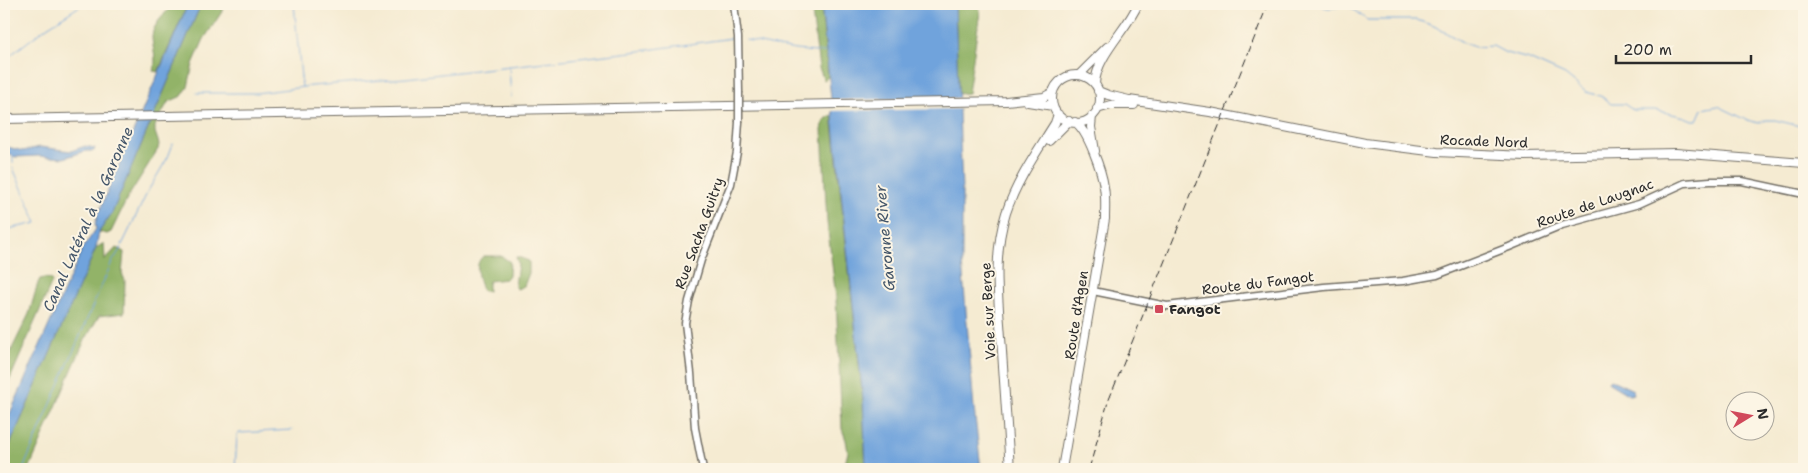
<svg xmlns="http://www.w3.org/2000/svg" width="1808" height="473" viewBox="0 0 1808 473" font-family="'Shantell Sans',sans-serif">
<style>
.forest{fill:#92b367;stroke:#5e6f49}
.water{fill:#70a3dc;stroke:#4e6784}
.pier{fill:#f5ebd2}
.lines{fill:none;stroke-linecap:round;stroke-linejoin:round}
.stream{stroke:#70a3dc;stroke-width:1}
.minor-casing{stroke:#726e65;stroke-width:9}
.major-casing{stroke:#726e65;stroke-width:10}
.minor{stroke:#fff;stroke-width:6}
.major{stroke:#fff;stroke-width:8}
.rail{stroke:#2b2b2b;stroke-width:1;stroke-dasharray:8 4;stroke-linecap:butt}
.minor-bridge-casing{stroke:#726e65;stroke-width:9;stroke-linecap:butt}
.minor-bridge{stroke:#fff;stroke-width:6}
.poi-dot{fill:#d1495b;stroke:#fcf5e5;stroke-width:2}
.labels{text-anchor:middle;stroke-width:4;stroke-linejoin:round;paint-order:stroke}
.street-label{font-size:14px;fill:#2b2b2b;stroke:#fcf5e5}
.poi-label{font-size:14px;font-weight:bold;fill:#2b2b2b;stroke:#fcf5e5;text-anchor:start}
.water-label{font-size:15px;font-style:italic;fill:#435569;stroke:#fcf5e5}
</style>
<rect width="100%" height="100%" fill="#fcf5e5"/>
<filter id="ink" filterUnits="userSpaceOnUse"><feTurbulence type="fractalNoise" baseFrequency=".02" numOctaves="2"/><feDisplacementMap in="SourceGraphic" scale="10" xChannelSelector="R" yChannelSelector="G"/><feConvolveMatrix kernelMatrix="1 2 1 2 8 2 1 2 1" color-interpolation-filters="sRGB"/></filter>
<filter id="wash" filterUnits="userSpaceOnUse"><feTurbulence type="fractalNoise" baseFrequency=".0096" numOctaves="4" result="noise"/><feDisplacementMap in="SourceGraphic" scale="20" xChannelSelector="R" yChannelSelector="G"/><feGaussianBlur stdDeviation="1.12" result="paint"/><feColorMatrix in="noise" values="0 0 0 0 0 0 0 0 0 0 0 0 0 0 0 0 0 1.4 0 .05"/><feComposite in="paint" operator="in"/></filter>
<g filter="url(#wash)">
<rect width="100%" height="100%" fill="#f5ebd2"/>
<path class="forest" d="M173 4H188L158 72 153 71C158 60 152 48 152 36 153 24 166 13 173 4Z
M201 4H227L204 39 193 64 188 87 182 96 168 102 155 126V132L159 144 158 149 128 197 111 232 107 234 99 232 112 213Z
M811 4H821L828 77 824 80 819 68Z
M955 4H979L980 12 968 93 958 94Z
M832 115 863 400 866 469H849L845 464 848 452 846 440 842 429 836 298 827 222 822 129 824 120Z
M104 243 105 260 116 248 124 252 122 274 125 280 124 313 99 316 84 342 29 469H4V458L96 248Z
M484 256H501L510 262 509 275 506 279 489 281 488 284V291H483C478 282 473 262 484 256Z
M516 257H518L529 261V273L524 286 517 289 515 286 518 263Z
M45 278 51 279 52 282 4 393V365L29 314 38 283 40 279Z"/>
<path class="water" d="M188 4H201L112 213 99 232 96 248 4 458V427L83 248 96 229 95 224 98 214Z
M821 4H955L962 190V262L974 408 981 469H866L863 400Z
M4 146 23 151 40 147 71 151 85 146 95 148 94 151H86L64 158 38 156 16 157 4 153Z
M1610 379 1633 390 1634 394 1629 395 1609 383 1608 381Z"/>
<path class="pier" d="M961 98V109L829 111 828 100Z"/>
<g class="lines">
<path class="stream" d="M294 4 302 87
M1320 4C1327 12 1338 6 1347 5L1367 20H1417L1434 26 1466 44 1475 47 1493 46 1506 53 1529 59 1565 75 1586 92 1601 96 1611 104H1624L1633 110H1655L1685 117 1692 120H1697L1702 109 1718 106 1747 120 1759 123 1766 120H1775L1804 127
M746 40C772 45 800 53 826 52
M4 60 47 27 83 4
M509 66 511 97
M197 93H256L312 86 406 78 640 51 732 38
M13 156V163
M115 157 121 158
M4 230 37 223 13 168
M122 245 148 191 168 157 173 144
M23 469 97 296 112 262 121 248
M235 469 237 435 239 433 292 430"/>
</g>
</g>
<g filter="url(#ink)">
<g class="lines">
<g class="minor-casing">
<path id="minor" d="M734 4 738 37 739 92
M1093 291 1167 306 1324 287 1403 281 1437 275 1509 247 1562 225 1639 204 1685 183 1710 181H1742L1804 194
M703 469 695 428 691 373 685 323 689 301 701 260 731 184 737 152 739 122"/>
</g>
<g class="major-casing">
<path id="major" d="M1079 75 1107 47
M1052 99a24 24 0 1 1 48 0a24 24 0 1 1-48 0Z
M1095 84C1096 56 1127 30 1138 4
M1098 91 1108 95 1129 100 1210 112 1365 143 1437 152 1525 156 1676 153 1804 163
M1028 102 1053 106
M1097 109 1111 105H1134
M1092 116 1091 127 1095 151
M4 119 1006 101 1044 97 1053 92
M1049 141 1069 121
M1010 469C1007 425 1004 381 1001 337 998 295 993 254 1006 213 1017 180 1037 152 1055 123L1058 114
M1062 469 1105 219C1105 209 1106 198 1104 187 1102 172 1088 131 1075 122"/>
</g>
<use href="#minor" class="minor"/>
<use href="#major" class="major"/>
<path class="rail" d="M1089 469 1108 402 1268 4"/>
<g class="minor-bridge-casing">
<path id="minor-bridge" d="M739 92V122"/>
</g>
<use href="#minor-bridge" class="minor-bridge"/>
</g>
</g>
<rect class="poi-dot" x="1154" y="304" width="10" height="10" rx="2.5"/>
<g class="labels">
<g class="street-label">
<text transform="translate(1484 141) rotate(2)" y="5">Rocade Nord</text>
<text transform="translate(1595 203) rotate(-19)" y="5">Route de Laugnac</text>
<text transform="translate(699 233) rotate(-70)" y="5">Rue Sacha Guitry</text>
<text transform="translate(1258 283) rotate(-7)" y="5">Route du Fangot</text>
<text transform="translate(988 311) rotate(-93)" y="5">Voie sur Berge</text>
<text transform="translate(1076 315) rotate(-81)" y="5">Route d'Agen</text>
</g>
<g class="poi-label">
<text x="1169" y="314">Fangot</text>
</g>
<g class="water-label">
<text transform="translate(88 219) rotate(-66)" y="5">Canal Latéral à la Garonne</text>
<text transform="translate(885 238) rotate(-95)" y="5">Garonne River</text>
</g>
</g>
<rect width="1808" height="473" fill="none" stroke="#fcf5e5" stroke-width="20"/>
<g transform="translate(1750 416) rotate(80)"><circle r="24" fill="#fcf5e5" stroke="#a8a49b"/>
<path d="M0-4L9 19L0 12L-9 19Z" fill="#d1495b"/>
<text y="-8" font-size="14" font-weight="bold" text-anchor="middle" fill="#2b2b2b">N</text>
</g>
<path d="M1616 55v8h135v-8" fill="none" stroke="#2b2b2b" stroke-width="2.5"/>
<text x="1623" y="55" font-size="15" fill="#2b2b2b" stroke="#fcf5e5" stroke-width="4" paint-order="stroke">200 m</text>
</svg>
